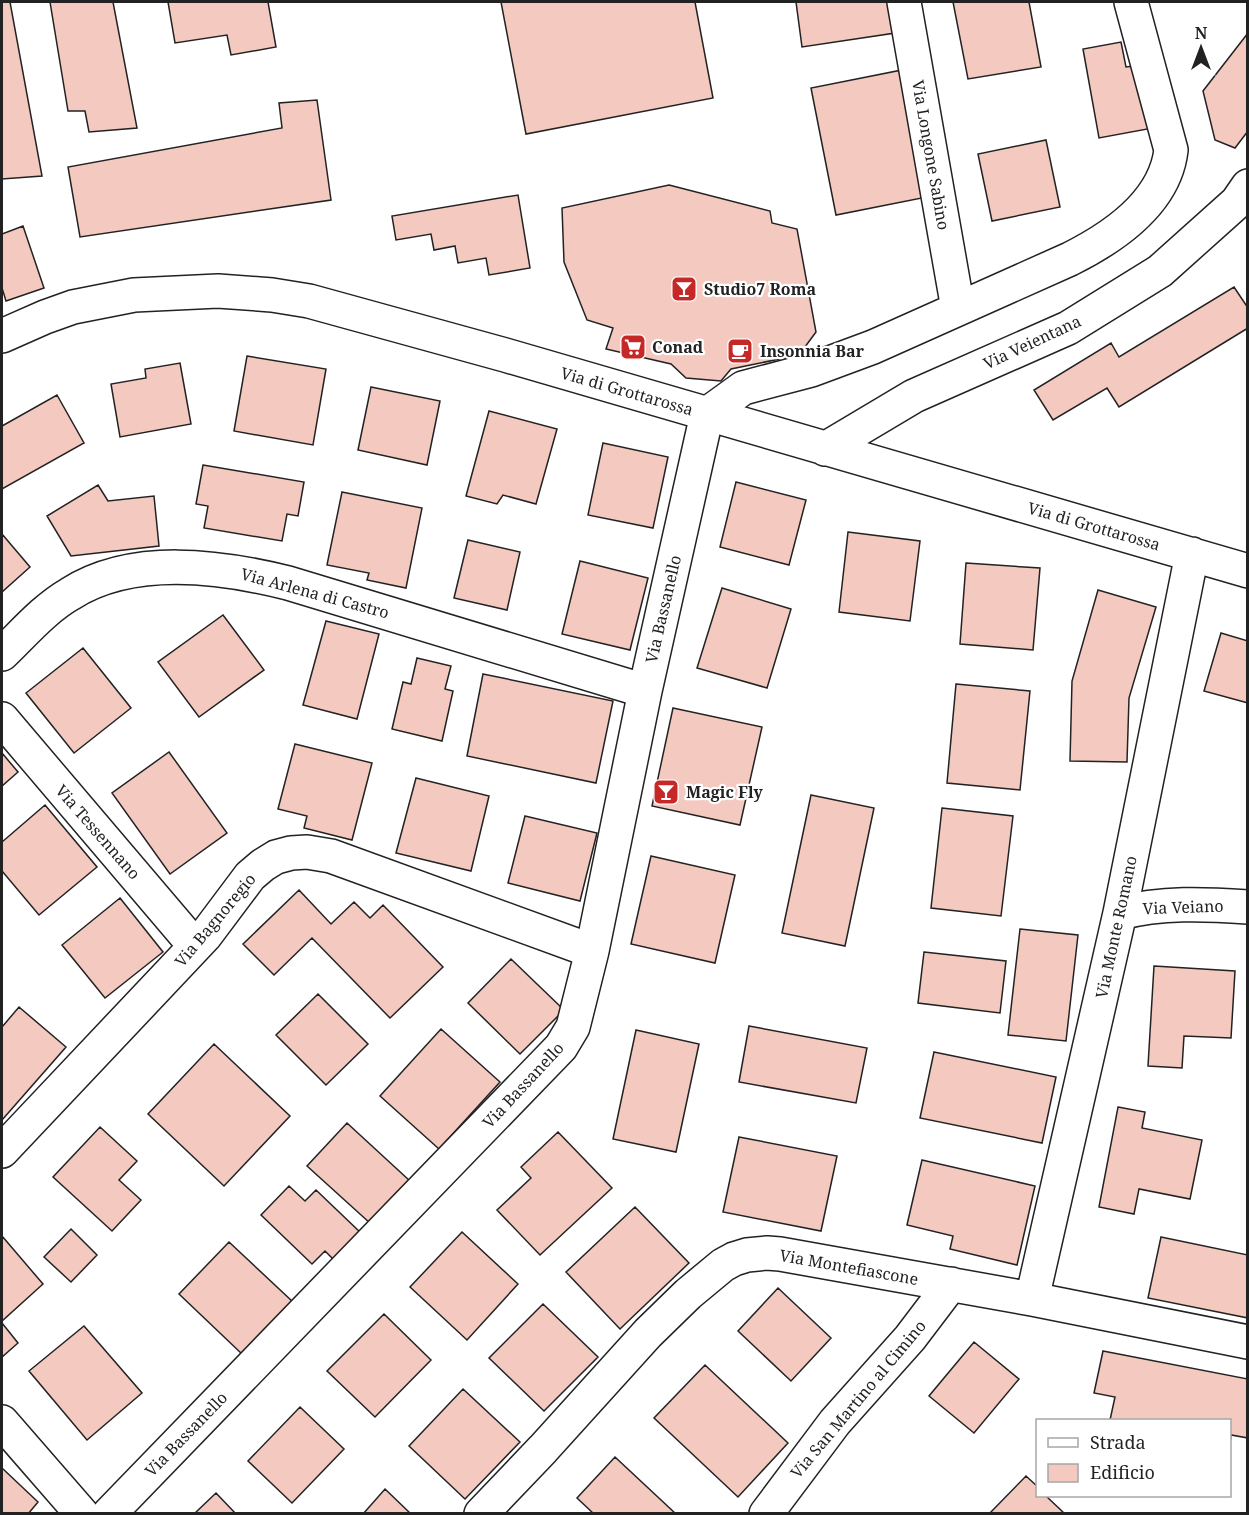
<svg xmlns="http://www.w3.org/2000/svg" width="1249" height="1515" viewBox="0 0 1249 1515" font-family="'Noto Serif',serif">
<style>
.building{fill:#f3c9c0;stroke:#222;stroke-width:1.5}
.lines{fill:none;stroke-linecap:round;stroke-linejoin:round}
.minor-casing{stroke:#222;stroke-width:36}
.minor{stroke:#fff;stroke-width:33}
.labels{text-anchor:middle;stroke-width:4.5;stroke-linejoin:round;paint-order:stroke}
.street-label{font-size:16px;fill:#222;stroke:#fff}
.poi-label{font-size:16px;font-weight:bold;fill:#222;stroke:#fff;text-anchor:start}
</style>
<rect width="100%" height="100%" fill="#fff"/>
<path class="building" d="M2 2H10L42 176 2 179Z
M50 2H113L137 128 89 132 85 111H68Z
M168 2H268L276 47 231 55 227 35 175 43Z
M501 2H695L713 98 526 134Z
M796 2H891L895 33 802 47Z
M953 2H1029L1041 67 968 79Z
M1248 33V131L1235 148 1215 140 1203 91Z
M1121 42 1126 67 1142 65 1153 128 1099 138 1083 49Z
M902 70 927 197 836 215 811 88Z
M317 100 331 200 80 237 68 167 282 128 279 103Z
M1046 140 1060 207 992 221 978 154Z
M669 185 770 211 772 223 797 229 816 332 799 355 731 369 721 381 686 378 671 364 606 349 613 328 587 320 564 262 562 208Z
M518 195 530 268 489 275 486 258 458 263 455 246 434 250 431 234 396 240 392 216Z
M23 226 44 288 6 301 2 288V234Z
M1234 287 1248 308V328L1119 407 1107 388 1053 420 1034 390 1111 343 1119 357Z
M247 356 326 369 313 445 234 431Z
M180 363 191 424 120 437 111 384 146 378 145 369Z
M371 387 440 401 427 465 358 450Z
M57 395 84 443 2 489V426Z
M489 411 557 429 536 504 503 495 497 504 466 496Z
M603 443 668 457 653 528 588 515Z
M203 465 304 482 298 516 287 514 282 541 204 528 208 506 196 504Z
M736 482 806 500 789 565 720 547Z
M98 485 108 501 154 496 159 546 71 556 47 516Z
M342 492 422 508 406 588 367 580 369 573 327 565Z
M848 532 920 541 910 621 839 612Z
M2 534 30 567 2 592Z
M468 540 520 552 507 610 454 598Z
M580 561 648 578 630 650 562 634Z
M966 563 1040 568 1033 650 960 644Z
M722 588 791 609 767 688 697 668Z
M1098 590 1156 607 1129 698 1127 762 1070 761 1072 681Z
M223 615 264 670 199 717 158 662Z
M326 621 379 634 357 719 303 705Z
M1221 633 1248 641V703L1204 691Z
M83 648 131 708 74 753 26 693Z
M417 658 451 666 445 689 453 691 442 741 392 729 403 682 411 684Z
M483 674 613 701 596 783 467 756Z
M956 684 1030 691 1020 790 947 783Z
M673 708 762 727 740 825 652 806Z
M295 744 372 763 352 840 304 828 307 816 278 809Z
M169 752 227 833 170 874 112 793Z
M2 753 18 772 2 786Z
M416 778 489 796 471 871 396 853Z
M811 795 874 808 845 946 782 933Z
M45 805 97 867 39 915 2 871V842Z
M942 808 1013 816 1001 916 931 908Z
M525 816 597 833 580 901 508 883Z
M651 856 735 875 715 963 631 944Z
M299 890 331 924 354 902 370 918 383 905 443 967 390 1018 312 938 274 975 243 944Z
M120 898 163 952 105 998 62 945Z
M1020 929 1078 935 1066 1041 1008 1035Z
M924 952 1006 961 1000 1013 918 1003Z
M511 959 564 1010 520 1054 468 1003Z
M1154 966 1235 971 1231 1038 1184 1036 1182 1068 1148 1066Z
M318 994 368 1044 326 1085 276 1035Z
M19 1007 66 1047 2 1120V1027Z
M749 1026 867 1048 856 1103 739 1082Z
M441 1029 500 1082 439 1149 380 1096Z
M636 1030 699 1044 676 1152 613 1139Z
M214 1044 290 1116 224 1186 148 1114Z
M934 1052 1056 1077 1042 1143 920 1118Z
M1118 1107 1145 1112 1142 1128 1202 1140 1190 1199 1139 1189 1134 1214 1099 1207Z
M347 1123 410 1181 371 1224 307 1166Z
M100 1127 137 1161 119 1180 141 1200 112 1231 53 1177Z
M558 1132 612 1188 540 1255 497 1210 531 1178 521 1167Z
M739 1137 837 1156 821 1231 723 1212Z
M922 1160 1035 1186 1017 1265 950 1249 953 1236 907 1225Z
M289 1186 305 1201 316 1190 362 1234 335 1261 325 1251 312 1264 261 1215Z
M635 1207 689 1263 620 1329 566 1272Z
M71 1229 97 1255 71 1282 44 1257Z
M462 1232 518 1284 467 1340 410 1287Z
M2 1236 43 1284 2 1321Z
M1161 1237 1248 1255V1318L1148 1298Z
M229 1242 293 1302 243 1355 179 1294Z
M778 1288 831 1338 791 1381 738 1331Z
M543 1304 598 1357 544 1411 489 1358Z
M384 1314 431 1360 375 1417 327 1371Z
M2 1323 18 1343 2 1357Z
M84 1326 142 1393 87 1440 29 1371Z
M974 1342 1019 1379 974 1433 929 1396Z
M1103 1351 1248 1379V1438L1231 1435 1230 1443V1420H1110L1115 1397 1094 1393Z
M705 1365 788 1443 738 1497 654 1418Z
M463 1389 520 1442 465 1499 409 1446Z
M300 1407 344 1449 292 1503 248 1461Z
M615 1457 676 1514H594L577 1498Z
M2 1468 38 1502 28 1514H2Z
M1026 1476 1038 1487V1496H1046L1065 1514H989Z
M385 1489 411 1514H363Z
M216 1493 236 1514H194Z"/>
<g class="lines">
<g class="minor-casing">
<path id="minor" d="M904 2 958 309
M2 336 45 317 73 307 134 295 218 291 272 295 309 301 505 355 1248 571
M825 449 914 396 1068 328 1160 271 1237 202 1248 186
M2 654C23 634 44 609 70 594 133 554 220 566 288 583L645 691
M2 719 195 946
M1120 913C1161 902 1205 904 1248 907
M2 1151 205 936 250 876 263 865 276 857 291 853 307 852 331 856 592 951
M1032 1299 1120 913 1192 554
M2 1422 82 1514
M109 1514 561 1047 573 1027 592 951 645 691 707 414 743 388 811 370 873 347 1070 259C1114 237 1165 202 1171 150L1131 2
M481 1514 543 1449 648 1333 688 1294 723 1265 734 1259 747 1255 767 1253 780 1254 1032 1299 1248 1342
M766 1514 835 1422 910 1338 951 1284"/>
</g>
<use href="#minor" class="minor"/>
</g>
<defs>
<g id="bar-square" transform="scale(1.35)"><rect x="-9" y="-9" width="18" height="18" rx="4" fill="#c62828" stroke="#fff"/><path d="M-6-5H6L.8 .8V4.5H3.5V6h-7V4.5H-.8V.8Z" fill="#fff"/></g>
<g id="supermarket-square" transform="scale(1.35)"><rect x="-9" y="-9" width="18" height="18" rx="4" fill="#c62828" stroke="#fff"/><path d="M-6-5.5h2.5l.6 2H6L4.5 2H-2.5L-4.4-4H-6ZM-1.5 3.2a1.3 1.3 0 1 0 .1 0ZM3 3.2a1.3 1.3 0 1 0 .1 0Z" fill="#fff"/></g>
<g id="cafe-square" transform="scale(1.35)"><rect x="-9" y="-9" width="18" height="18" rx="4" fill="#c62828" stroke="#fff"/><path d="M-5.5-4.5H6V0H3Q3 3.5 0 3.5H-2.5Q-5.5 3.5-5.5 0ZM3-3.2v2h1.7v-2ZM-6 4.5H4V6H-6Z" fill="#fff"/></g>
</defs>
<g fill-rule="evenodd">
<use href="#bar-square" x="684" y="289"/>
<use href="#supermarket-square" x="633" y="347"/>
<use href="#cafe-square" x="740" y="351"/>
<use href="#bar-square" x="666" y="792"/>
</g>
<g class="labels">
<g class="street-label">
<text transform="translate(931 155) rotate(80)" y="6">Via Longone Sabino</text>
<text transform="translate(1032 342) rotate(-25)" y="6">Via Veientana</text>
<text transform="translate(627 391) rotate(16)" y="6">Via di Grottarossa</text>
<text transform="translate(1094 526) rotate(16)" y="6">Via di Grottarossa</text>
<text transform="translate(315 593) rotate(15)" y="6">Via Arlena di Castro</text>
<text transform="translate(663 609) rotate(-77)" y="6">Via Bassanello</text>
<text transform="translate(98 832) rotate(49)" y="6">Via Tessennano</text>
<text transform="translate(1183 907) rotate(-2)" y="6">Via Veiano</text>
<text transform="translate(215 920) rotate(-50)" y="6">Via Bagnoregio</text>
<text transform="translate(1116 927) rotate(-78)" y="6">Via Monte Romano</text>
<text transform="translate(523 1085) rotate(-47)" y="6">Via Bassanello</text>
<text transform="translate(849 1267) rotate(10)" y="6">Via Montefiascone</text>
<text transform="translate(858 1399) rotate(-50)" y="6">Via San Martino al Cimino</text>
<text transform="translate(186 1434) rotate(-46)" y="6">Via Bassanello</text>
</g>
<g class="poi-label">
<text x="704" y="295">Studio7 Roma</text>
<text x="652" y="353">Conad</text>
<text x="760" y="357">Insonnia Bar</text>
<text x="686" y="798">Magic Fly</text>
</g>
</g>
<rect width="1249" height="1515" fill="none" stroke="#222222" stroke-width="6"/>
<rect x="1036" y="1419" width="195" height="78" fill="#ffffff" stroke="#a7a7a7" stroke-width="1.5"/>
<rect x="1048" y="1438" width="30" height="9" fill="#ffffff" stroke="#a7a7a7" stroke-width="1.5"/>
<text x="1090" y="1449" font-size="18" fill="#222222">Strada</text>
<rect x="1048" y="1464" width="30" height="18" fill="#f3c9c0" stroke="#a7a7a7" stroke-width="1.5"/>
<text x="1090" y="1479" font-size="18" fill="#222222">Edificio</text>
<g transform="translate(1201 48)" stroke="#ffffff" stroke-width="4.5" paint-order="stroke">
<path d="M0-4.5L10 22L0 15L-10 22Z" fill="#222222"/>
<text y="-9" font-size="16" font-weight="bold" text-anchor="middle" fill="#222222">N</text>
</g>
</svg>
